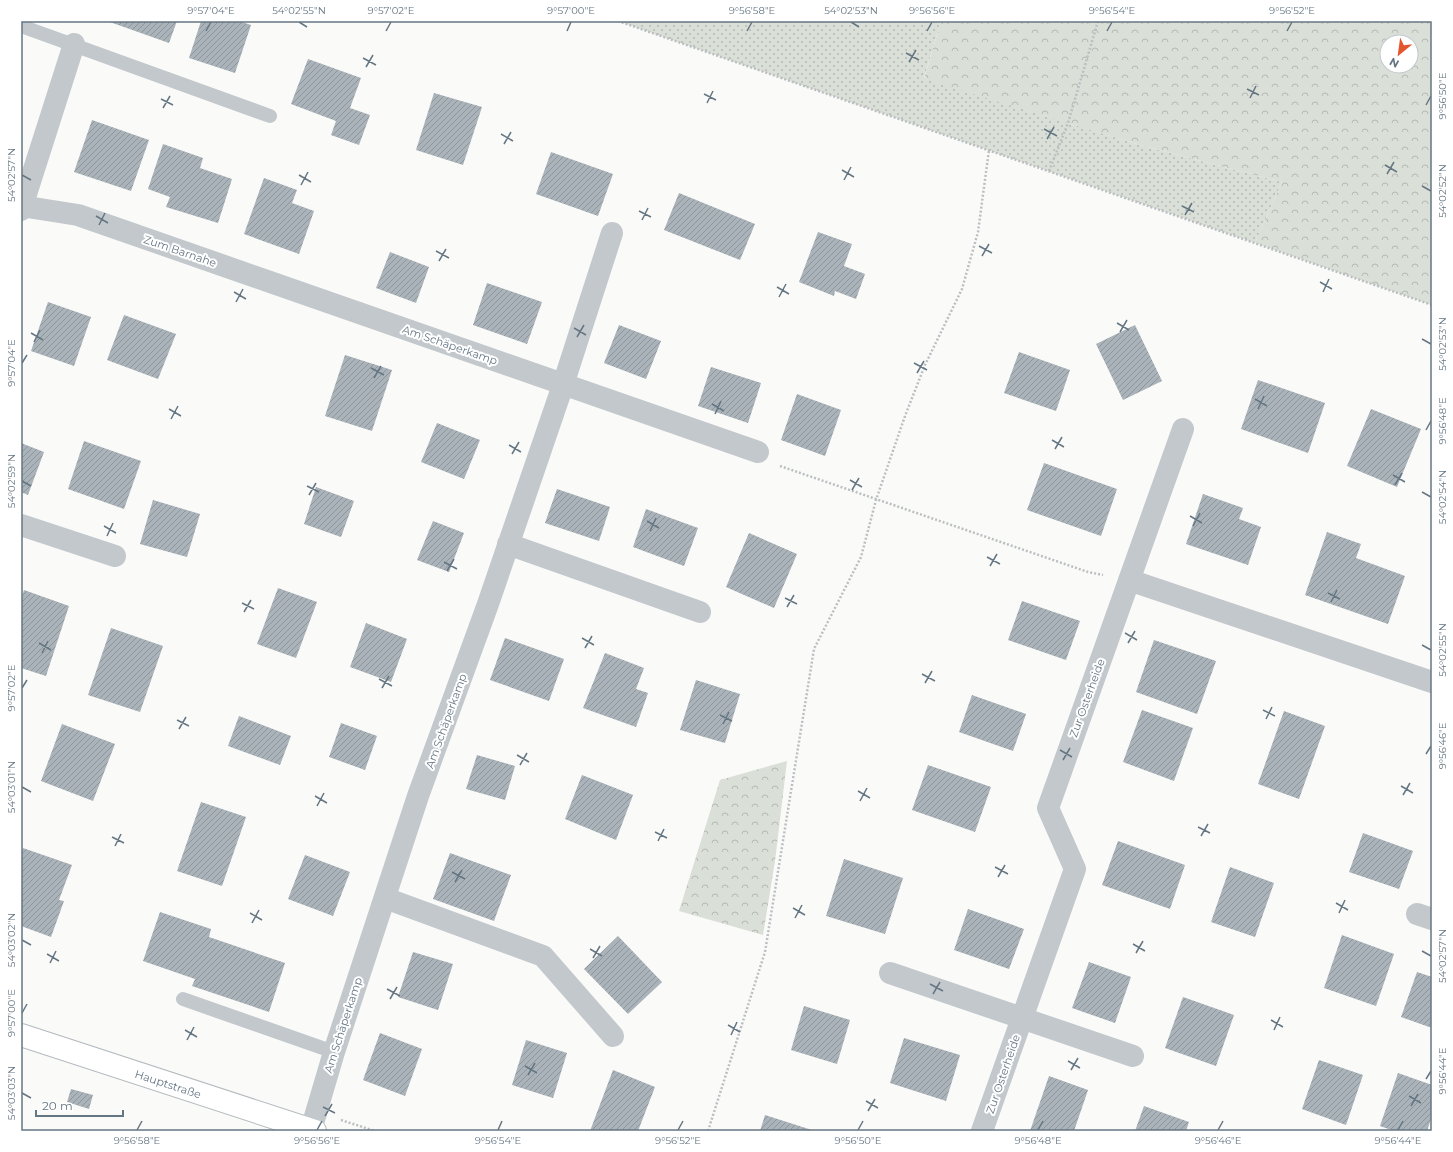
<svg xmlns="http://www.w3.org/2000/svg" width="1453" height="1152" viewBox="0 0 1453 1152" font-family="Montserrat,sans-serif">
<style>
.grass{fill:url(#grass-dots)}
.forest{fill:url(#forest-crowns);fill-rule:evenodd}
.building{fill:url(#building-hatch)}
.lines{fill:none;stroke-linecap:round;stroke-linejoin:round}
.secondary-casing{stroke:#b3babf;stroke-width:24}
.path{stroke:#bbbfc2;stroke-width:2.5;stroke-dasharray:2 2;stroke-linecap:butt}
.lane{stroke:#c3c8cc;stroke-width:14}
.street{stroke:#c3c8cc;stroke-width:22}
.secondary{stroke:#fff;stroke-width:22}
.ticks{fill:none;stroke:#657683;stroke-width:1.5}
.labels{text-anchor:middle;stroke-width:4;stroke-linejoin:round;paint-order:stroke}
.street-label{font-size:11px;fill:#657683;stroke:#fff}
.neatline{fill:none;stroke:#657683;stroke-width:1.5}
.ticks-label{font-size:10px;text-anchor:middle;fill:#657683}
</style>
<defs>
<pattern id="grass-dots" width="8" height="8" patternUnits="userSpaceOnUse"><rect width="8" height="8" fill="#dadfd7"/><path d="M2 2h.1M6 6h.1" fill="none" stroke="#b4b9b4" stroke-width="1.8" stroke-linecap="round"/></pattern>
<pattern id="forest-crowns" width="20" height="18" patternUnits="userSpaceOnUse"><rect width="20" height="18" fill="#dadfd7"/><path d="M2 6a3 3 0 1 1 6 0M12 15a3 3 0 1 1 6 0" fill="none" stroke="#b4b9b4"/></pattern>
<pattern id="building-hatch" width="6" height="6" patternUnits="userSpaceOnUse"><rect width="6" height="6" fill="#aab3b9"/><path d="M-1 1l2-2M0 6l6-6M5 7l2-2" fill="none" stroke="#8e969c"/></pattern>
</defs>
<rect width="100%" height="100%" fill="#fafaf8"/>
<path class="grass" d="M618 21H941L924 78 1140 145 1282 182 1255 243Z"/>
<path class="forest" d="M941 21H1432V305L1255 243 1282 182 1140 145 924 79ZM1387 42H1411V66H1387Z
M787 761 775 861 763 935 679 911 720 780Z"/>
<path class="building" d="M107 21H177L169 43Z
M201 21H239L251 25 235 73 189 58Z
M308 59 361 78 350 108 370 115 359 145 331 135 336 121 291 104Z
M434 93 482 107 463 165 416 150Z
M92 120 149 140 131 191 74 172Z
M163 144 203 158 200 168 232 179 218 223 166 207 170 197 148 189Z
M551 152 613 174 598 216 536 194Z
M264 178 297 190 292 203 314 211 299 254 244 234Z
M679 193 755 224 740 260 664 230Z
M818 232 852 244 844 266 865 274 856 299 835 291 834 296 799 282Z
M390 252 429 267 416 303 376 288Z
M487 283 542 302 527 344 473 325Z
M48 302 91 317 74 366 31 351Z
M124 315 176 334 158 379 107 360Z
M619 325 661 341 646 379 604 363Z
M1135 325 1162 381 1123 400 1096 344Z
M1019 352 1070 370 1056 411 1004 393Z
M345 355 392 370 372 431 325 416Z
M711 367 761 383 748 423 698 406Z
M1258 380 1325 403 1308 453 1241 429Z
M797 394 841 410 825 456 781 440Z
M1371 409 1421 429 1397 487 1347 466Z
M437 423 480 440 464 479 421 462Z
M84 441 141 461 124 509 68 489Z
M21 443 44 452 28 495 21 492Z
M1044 463 1117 489 1101 536 1027 510Z
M316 487 354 501 341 537 304 524Z
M557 489 610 507 599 541 545 523Z
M1203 494 1243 508 1239 519 1261 527 1248 565 1186 544Z
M153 500 200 514 187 557 140 544Z
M646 509 698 528 684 566 633 547Z
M433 521 464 533 449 572 417 560Z
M1327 532 1361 544 1356 558 1405 576 1388 624 1305 595Z
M749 533 797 554 774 608 726 587Z
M278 588 317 602 296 658 257 644Z
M24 590 69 606 46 676 21 668V599Z
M1022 601 1080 621 1066 660 1008 640Z
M366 623 407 639 391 682 350 667Z
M111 628 163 646 140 712 88 695Z
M505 638 564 659 549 701 490 680Z
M1154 640 1216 661 1197 714 1136 692Z
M605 653 644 668 636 689 648 693 636 727 583 708Z
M696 680 740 694 725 743 680 730Z
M972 695 1026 714 1013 751 959 732Z
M1142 710 1193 728 1174 781 1123 762Z
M1284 711 1325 726 1299 799 1258 784Z
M239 716 291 736 280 765 228 746Z
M341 723 377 736 365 770 329 757Z
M62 724 115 744 93 801 41 781Z
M477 755 515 766 505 800 466 789Z
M928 765 991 787 975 832 912 810Z
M582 775 633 795 616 840 565 819Z
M201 802 246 817 222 886 177 871Z
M1363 833 1413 851 1399 889 1349 872Z
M1118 841 1185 865 1170 909 1102 885Z
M23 848 72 865 59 900 64 901 51 937 21 926V853Z
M450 853 511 875 494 921 433 899Z
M305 855 350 872 333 916 288 899Z
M844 859 903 878 885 934 826 916Z
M1230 867 1274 883 1255 937 1211 922Z
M968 909 1024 929 1009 969 954 950Z
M160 912 211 929 209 937 285 963 269 1012 192 986 195 979 143 961Z
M1342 935 1394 954 1376 1006 1324 988Z
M618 936 662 982 628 1014 584 969Z
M413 952 453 964 438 1010 398 997Z
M1089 962 1131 977 1115 1023 1072 1008Z
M1417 972 1432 977V1028L1401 1017Z
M1183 997 1234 1015 1216 1066 1165 1048Z
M804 1006 850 1020 837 1064 791 1050Z
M380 1033 422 1049 405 1096 363 1080Z
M904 1038 960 1055 946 1101 890 1083Z
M526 1040 567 1053 553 1098 512 1085Z
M1319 1060 1363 1075 1346 1125 1302 1109Z
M613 1070 655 1087 638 1131H590Z
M1398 1073 1432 1085V1116L1427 1131H1394L1380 1126Z
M1049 1076 1088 1090 1074 1131H1030Z
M71 1089 93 1095 89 1109 67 1102Z
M1144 1106 1189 1122 1186 1131H1135Z
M765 1115 815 1131H760Z"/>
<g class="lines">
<g class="secondary-casing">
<path id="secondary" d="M21 1035 315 1131"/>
</g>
<path class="path" d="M618 21 1432 305
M1049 171 1068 123 1098 21
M780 466 1088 572 1103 575
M341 1120 375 1131
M708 1131 765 952 814 649 861 557 876 500 905 416 925 365 962 289 978 232 989 150"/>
<path class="lane" d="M21 26 270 116
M183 999 334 1052"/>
<path class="street" d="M21 206 78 215 758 452
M21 210 74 44
M21 525 115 556
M508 544 700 612
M1129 580 1432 682
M385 898 543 956 613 1036
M1417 914 1432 919
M890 973 1133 1056
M311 1130 334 1052 418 796 488 604 563 385 612 233
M982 1131 1075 869 1048 808 1183 429"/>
<use href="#secondary" class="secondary"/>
</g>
<path class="ticks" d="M299 22 307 27M851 22 859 27M206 31 211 22M386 31 391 22M567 31 571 22M747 31 752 22M927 31 932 22M1107 31 1112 22M1287 31 1292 22M906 53 919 60M363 58 376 65M909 62 916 50M366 67 373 55M1247 89 1259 95M704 94 716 100M1250 98 1256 86M161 99 173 105M707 103 713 91M1426 105 1431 96M163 108 170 96M1044 129 1057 136M501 134 513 141M1047 139 1054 127M504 144 511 132M1385 165 1397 172M842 170 854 177M1387 174 1394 162M22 175 31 180M299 175 311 182M844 180 851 167M301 185 308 172M1422 186 1431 191M1182 206 1194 212M639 211 651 217M1185 215 1192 203M96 216 108 223M642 220 648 208M99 225 105 213M979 246 992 253M436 251 449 258M982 256 989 244M439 261 446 249M1320 282 1332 289M777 287 789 294M234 292 246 299M1323 292 1329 279M779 297 786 284M236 302 243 289M1117 323 1129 330M574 328 586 335M1120 332 1127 320M31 333 43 340M577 337 584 325M1422 339 1431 344M34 342 40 330M22 363 27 355M914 363 927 370M371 368 384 375M917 373 924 361M374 378 381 366M1255 399 1267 406M712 404 724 411M169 409 181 416M1258 409 1264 396M715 414 721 401M171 419 178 406M1426 430 1431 421M1052 440 1064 447M509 445 521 452M1055 449 1062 437M512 454 519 442M1393 475 1405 482M850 480 862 487M22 481 31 486M1395 485 1402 473M307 486 319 492M852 490 859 478M1422 492 1431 497M309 495 316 483M1190 516 1202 523M647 521 659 528M104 526 116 533M1193 526 1200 513M650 531 656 518M107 536 113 523M987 557 1000 564M444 562 457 569M990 566 997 554M447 571 454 559M1328 593 1340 599M785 598 797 604M1331 602 1337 590M242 603 254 609M787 607 794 595M244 612 251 600M1125 633 1137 640M582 638 594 645M39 643 51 650M1128 643 1135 631M1422 645 1431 650M585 648 592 636M42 653 48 641M922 674 935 681M379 679 392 686M925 683 932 671M22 688 27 680M382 688 389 676M1263 710 1275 716M720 715 732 721M1266 719 1272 707M177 720 189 726M723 724 729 712M179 729 186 717M1060 750 1072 757M1426 754 1431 746M517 755 529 762M1063 760 1070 748M520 765 527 753M1401 786 1413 793M22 787 31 792M858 791 870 798M1403 795 1410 783M315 796 327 803M860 801 867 788M317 806 324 793M1198 827 1210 833M655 832 667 838M1201 836 1208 824M112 837 124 843M658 841 664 829M115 846 121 834M995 867 1008 874M452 872 465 879M998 877 1005 865M455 882 462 870M1336 903 1348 910M793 908 805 915M250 913 262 920M1339 913 1345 900M795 918 802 905M252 923 259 910M22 940 31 945M1133 944 1145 951M590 949 602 956M1422 951 1431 956M1136 953 1143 941M47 954 59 961M593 958 600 946M50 963 56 951M930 984 943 991M387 989 400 996M933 994 940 982M390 999 397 987M22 1013 27 1004M1271 1020 1283 1027M728 1025 740 1032M185 1030 197 1037M1274 1030 1280 1017M731 1035 737 1022M187 1040 194 1027M1068 1061 1080 1068M525 1066 537 1073M1071 1070 1078 1058M528 1075 535 1063M1426 1079 1431 1071M22 1093 31 1098M1409 1096 1421 1103M866 1101 878 1108M1411 1106 1418 1094M323 1107 335 1113M868 1111 875 1099M325 1116 332 1104M137 1130 142 1121M317 1130 322 1121M498 1130 502 1121M678 1130 683 1121M858 1130 863 1121M1038 1130 1043 1121M1218 1130 1223 1121M1398 1130 1403 1121"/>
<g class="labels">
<g class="street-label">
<text transform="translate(180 251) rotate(19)" y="4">Zum Barnahe</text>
<text transform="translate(450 345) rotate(19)" y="4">Am Schäperkamp</text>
<text transform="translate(1087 698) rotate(-70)" y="4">Zur Osterheide</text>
<text transform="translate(446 721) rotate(-70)" y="4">Am Schäperkamp</text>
<text transform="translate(343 1025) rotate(-72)" y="4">Am Schäperkamp</text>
<text transform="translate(1003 1074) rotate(-71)" y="4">Zur Osterheide</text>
<text transform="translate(168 1084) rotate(18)" y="4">Hauptstraße</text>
</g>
</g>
<rect width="1453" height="1152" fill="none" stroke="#ffffff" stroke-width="44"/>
<g transform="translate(1399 54) rotate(209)"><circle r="19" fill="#ffffff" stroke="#c1c8cd"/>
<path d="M0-3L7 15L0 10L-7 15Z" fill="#e4572e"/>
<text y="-6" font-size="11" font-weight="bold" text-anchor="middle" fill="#657683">N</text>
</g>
<path d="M36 1110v6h87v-6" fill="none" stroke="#657683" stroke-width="2"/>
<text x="42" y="1110" font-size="12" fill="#657683" stroke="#ffffff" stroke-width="3" paint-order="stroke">20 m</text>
<rect x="22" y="22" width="1409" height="1108" class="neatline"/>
<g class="ticks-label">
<text x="211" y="14">9°57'04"E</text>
<text x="299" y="14">54°02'55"N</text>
<text x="391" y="14">9°57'02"E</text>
<text x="571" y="14">9°57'00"E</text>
<text x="752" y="14">9°56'58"E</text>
<text x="851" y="14">54°02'53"N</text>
<text x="932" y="14">9°56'56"E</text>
<text x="1112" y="14">9°56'54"E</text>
<text x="1292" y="14">9°56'52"E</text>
<text transform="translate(1442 96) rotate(-90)" y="4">9°56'50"E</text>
<text transform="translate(11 175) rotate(-90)" y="4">54°02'57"N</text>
<text transform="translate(1442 191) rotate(-90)" y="4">54°02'52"N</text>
<text transform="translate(1442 344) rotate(-90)" y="4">54°02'53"N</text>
<text transform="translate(11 363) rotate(-90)" y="4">9°57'04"E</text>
<text transform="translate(1442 421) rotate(-90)" y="4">9°56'48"E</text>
<text transform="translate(11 481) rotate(-90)" y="4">54°02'59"N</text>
<text transform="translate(1442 497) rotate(-90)" y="4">54°02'54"N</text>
<text transform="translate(1442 650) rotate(-90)" y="4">54°02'55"N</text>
<text transform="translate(11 688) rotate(-90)" y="4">9°57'02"E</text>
<text transform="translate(1442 746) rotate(-90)" y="4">9°56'46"E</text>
<text transform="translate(11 787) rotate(-90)" y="4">54°03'01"N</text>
<text transform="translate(11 940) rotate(-90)" y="4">54°03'02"N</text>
<text transform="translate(1442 956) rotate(-90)" y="4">54°02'57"N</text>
<text transform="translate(11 1013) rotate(-90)" y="4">9°57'00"E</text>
<text transform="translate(1442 1071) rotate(-90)" y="4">9°56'44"E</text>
<text transform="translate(11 1093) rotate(-90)" y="4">54°03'03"N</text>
<text x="137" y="1144">9°56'58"E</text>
<text x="317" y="1144">9°56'56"E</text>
<text x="498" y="1144">9°56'54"E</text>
<text x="678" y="1144">9°56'52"E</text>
<text x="858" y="1144">9°56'50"E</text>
<text x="1038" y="1144">9°56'48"E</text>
<text x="1218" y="1144">9°56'46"E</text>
<text x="1398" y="1144">9°56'44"E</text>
</g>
</svg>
